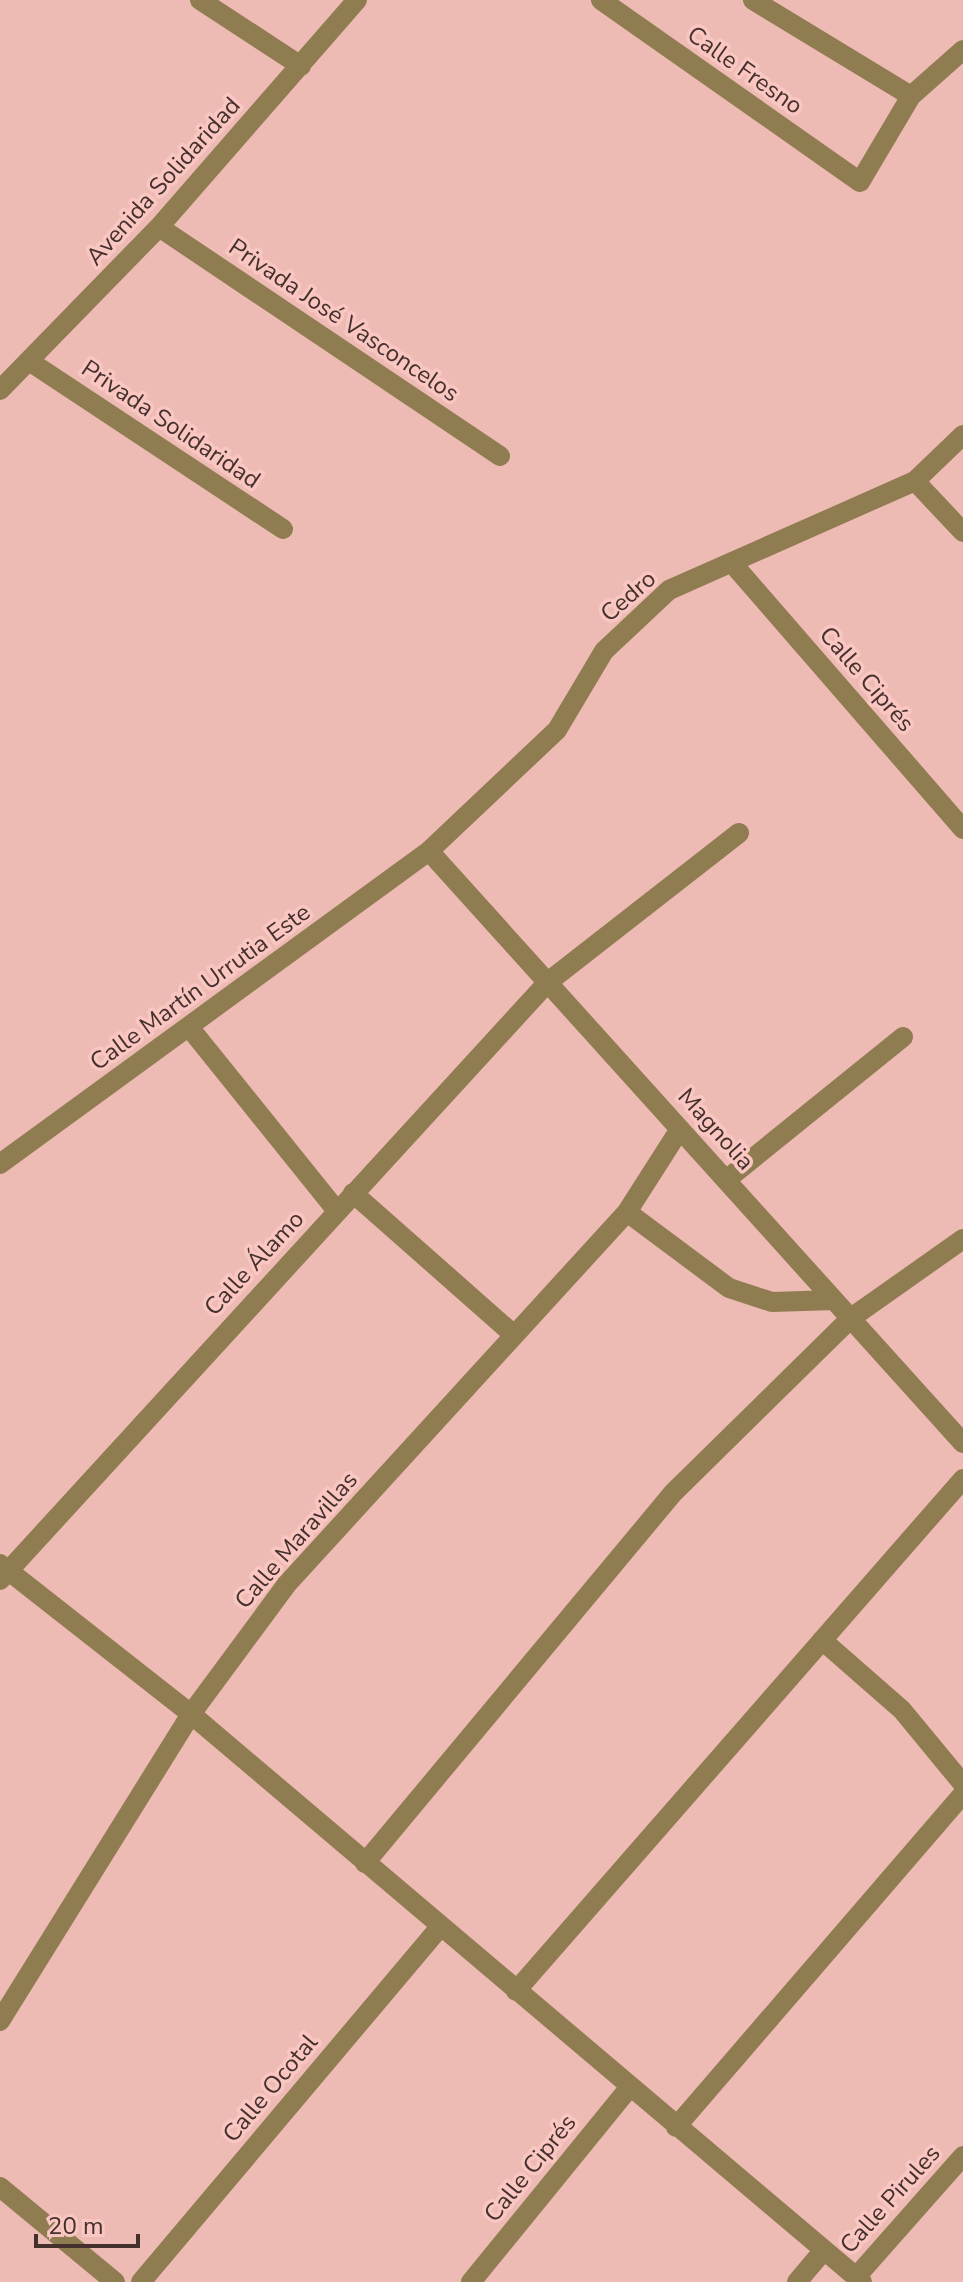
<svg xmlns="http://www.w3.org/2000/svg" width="963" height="2282" viewBox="0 0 963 2282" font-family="'Nunito Sans',sans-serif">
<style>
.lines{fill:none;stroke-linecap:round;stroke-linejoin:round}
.minor{stroke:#8f7c51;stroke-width:20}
.labels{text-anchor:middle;stroke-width:7;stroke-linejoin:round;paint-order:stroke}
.street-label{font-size:24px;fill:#44302d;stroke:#fac6c1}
</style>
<rect width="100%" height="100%" fill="#edbab4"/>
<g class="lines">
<path class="minor" d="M200 0 301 66
M601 0 860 182 911 96 963 50
M753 0 911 96
M159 227 500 456
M29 361 283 529
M0 390 159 227 357 0
M915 481 963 532
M732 563 963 829
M429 851 963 1443
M189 1027 337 1211
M0 1164 429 851 557 730 604 651 669 590 915 481 963 435
M726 1180 903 1037
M353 1193 514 1335
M627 1212 729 1288 772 1302 834 1300
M0 1564 191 1714 862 2282
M0 1580 548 982 739 833
M822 1640 902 1710 963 1784
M365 1863 673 1493 851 1318 963 1239
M516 1991 963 1479
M0 2021 191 1714 287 1584 627 1212 680 1129
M676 2127 963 1794
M0 2187 115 2282
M856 2277 963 2156
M141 2282 440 1927
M471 2282 629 2088
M797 2282 824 2250"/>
</g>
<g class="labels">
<g class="street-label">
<text transform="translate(745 70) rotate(35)" y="8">Calle Fresno</text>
<text transform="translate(163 181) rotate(-48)" y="8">Avenida Solidaridad</text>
<text transform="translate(344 320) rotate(34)" y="8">Privada José Vasconcelos</text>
<text transform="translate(171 424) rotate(34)" y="8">Privada Solidaridad</text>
<text transform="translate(628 596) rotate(-41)" y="8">Cedro</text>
<text transform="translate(867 679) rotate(49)" y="8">Calle Ciprés</text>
<text transform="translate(200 987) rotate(-36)" y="8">Calle Martín Urrutia Este</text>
<text transform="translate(716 1129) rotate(48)" y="8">Magnolia</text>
<text transform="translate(254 1263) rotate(-47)" y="8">Calle Álamo</text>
<text transform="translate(296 1540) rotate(-49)" y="8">Calle Maravillas</text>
<text transform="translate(270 2088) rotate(-50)" y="8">Calle Ocotal</text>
<text transform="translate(530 2168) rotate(-51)" y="8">Calle Ciprés</text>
<text transform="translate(890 2199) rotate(-48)" y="8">Calle Pirules</text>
</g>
</g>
<path d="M36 2234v12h102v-12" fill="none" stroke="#44302d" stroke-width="4"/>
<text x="48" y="2234" font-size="24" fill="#44302d" stroke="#fac6c1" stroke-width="6" paint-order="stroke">20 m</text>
</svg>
